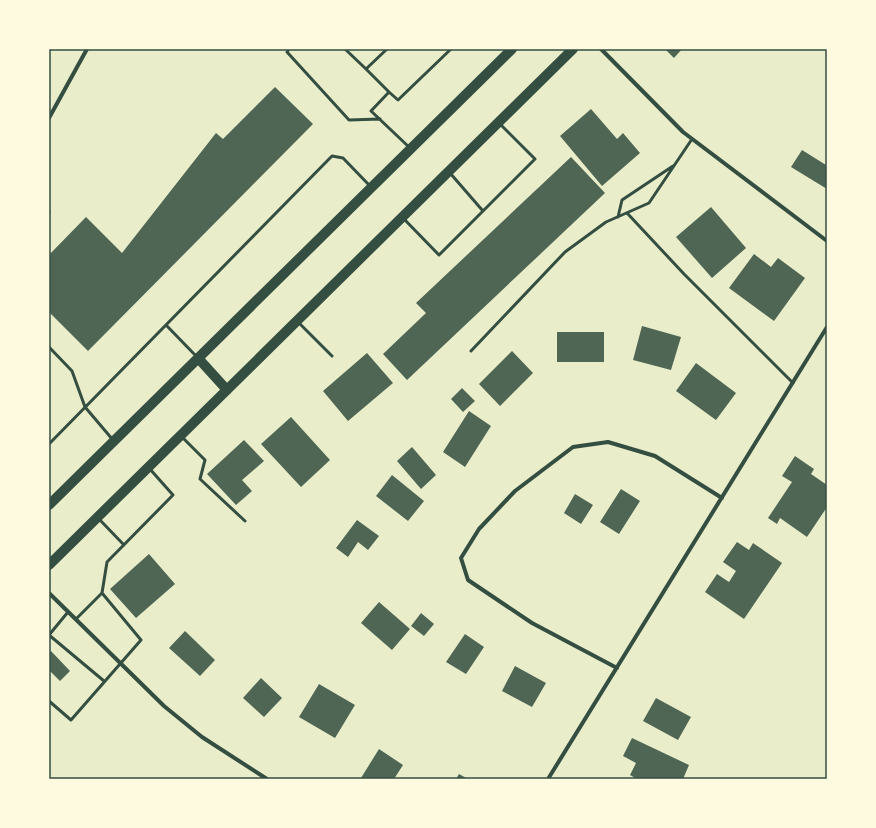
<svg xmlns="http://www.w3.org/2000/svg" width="876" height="828" viewBox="0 0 876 828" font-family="Arial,sans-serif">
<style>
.building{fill:#4f6655}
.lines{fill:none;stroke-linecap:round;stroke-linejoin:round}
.service{stroke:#344e41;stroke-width:3}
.minor{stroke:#344e41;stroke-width:4}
.primary{stroke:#344e41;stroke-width:10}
.neatline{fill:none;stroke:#344e41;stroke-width:1.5}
</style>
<rect width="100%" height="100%" fill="#e9edc9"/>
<path class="building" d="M665 49H682L674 58Z
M275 87 313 124 88 351 49 312V255L86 217 122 253 216 133 223 139Z
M591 109 617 139 623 133 640 153 602 186 560 136Z
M802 150 826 165 827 163V189L791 167Z
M571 157 605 193 407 380 383 354 426 313 416 303Z
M711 207 746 248 712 278 676 237Z
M754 254 771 267 778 258 805 278 774 321 729 288Z
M642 326 681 337 671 370 633 360Z
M557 332H604V362H557Z
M512 351 533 373 500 406 479 384Z
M367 353 393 383 348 421 323 391Z
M696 363 736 393 716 420 676 391Z
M462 388 475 401 463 412 451 399Z
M469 411 491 426 465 467 443 452Z
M291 417 330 460 301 487 261 444Z
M244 440 264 461 242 480 252 491 236 505 207 474Z
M412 447 436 475 421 489 397 461Z
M795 456 814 469 811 474 827 485V507L807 537 780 518 777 524 768 518 792 482 782 476Z
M392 475 424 501 408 521 376 496Z
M621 489 640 501 619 534 600 522Z
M575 494 593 505 581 524 564 513Z
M357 520 379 536 368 550 358 542 348 557 336 548Z
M737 542 749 550 753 543 782 563 744 619 705 592 717 574 729 582 736 571 723 562Z
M149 554 175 584 136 618 110 589Z
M379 602 410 629 392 650 361 623Z
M421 613 434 624 424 636 411 626Z
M185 631 215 660 200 676 169 648Z
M465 634 484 647 466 674 446 662Z
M51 651 70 671 60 681 49 670V653Z
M515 666 546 683 532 707 502 691Z
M261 678 282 698 264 717 243 698Z
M319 684 355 705 335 738 299 717Z
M656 698 691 717 678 740 643 721Z
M632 738 689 765 683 779H637L630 775 636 763 623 756Z
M379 749 403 765 394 779H363L361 778Z
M459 774 468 779H456Z"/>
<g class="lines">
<path class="service" d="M289 49 287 52 349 120 380 119
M345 49 366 69
M387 49 366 69 389 92 371 111 410 148
M389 92 398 100 451 49
M450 173 483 211
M49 211V212
M627 213 684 274 793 383
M618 217 622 200 673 166
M404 219 439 255 535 159 500 124
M298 322 332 356
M166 325 197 357
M49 347 72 371 85 407 113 440
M471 351 565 252 606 222 649 203 692 139
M182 437 205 460 200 479 245 521
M49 444 332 156 343 158 370 186
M99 519 124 545
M76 619 102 593
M49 635 104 681
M49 635 68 612
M49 701 71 720 141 640 102 593 107 562 173 495 149 468"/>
<path class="minor" d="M601 49 683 132 827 241
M49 118 87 49
M49 593 164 706 202 737 267 779
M617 668 532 623 468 580 461 558 479 529 515 491 573 447 608 442 655 456 722 498
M548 779 827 327"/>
<path class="primary" d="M198 358 227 390
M49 505 512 49
M49 565 573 49"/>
</g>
<rect width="876" height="828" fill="none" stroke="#fefae0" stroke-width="100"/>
<rect x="50" y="50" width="776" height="728" class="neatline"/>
</svg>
